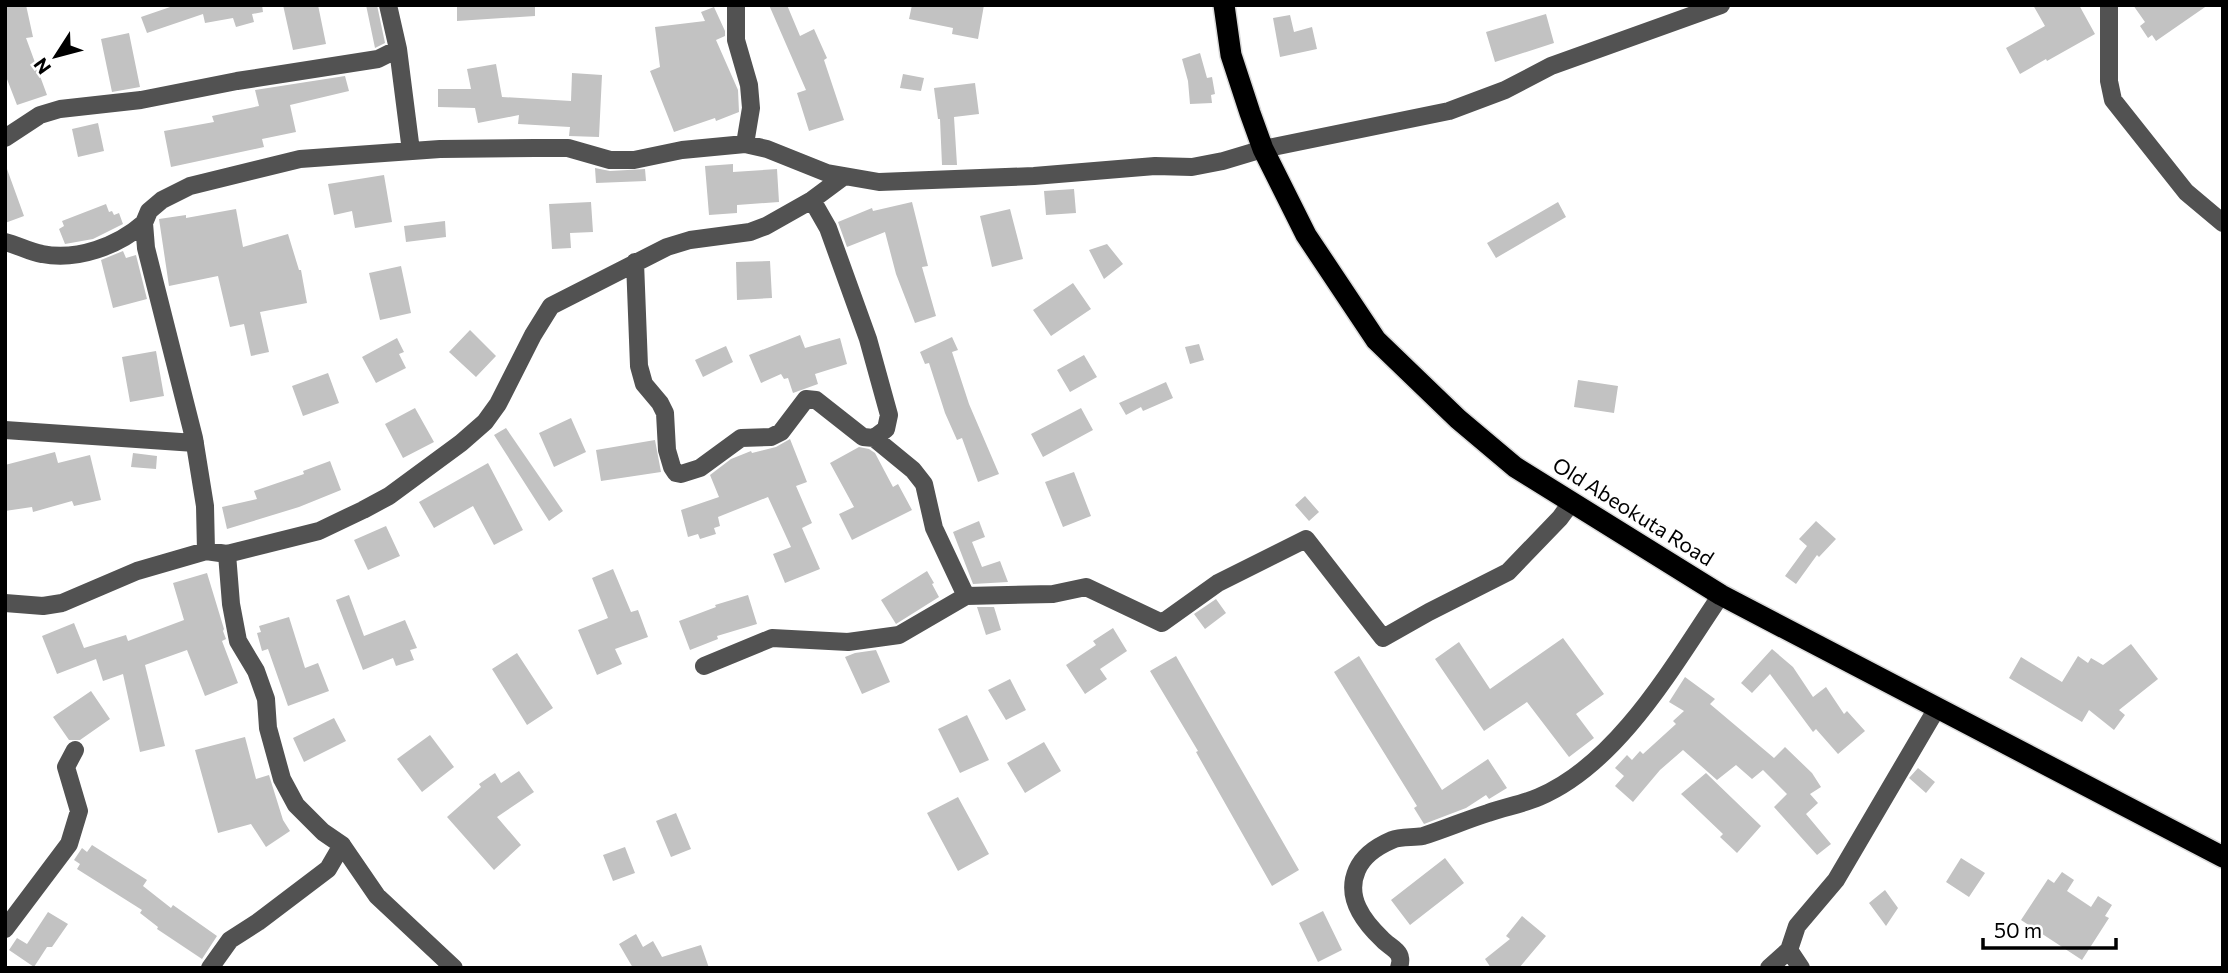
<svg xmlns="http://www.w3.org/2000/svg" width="2228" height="973" viewBox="0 0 2228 973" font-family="Commissioner,sans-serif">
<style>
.building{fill:#c2c2c2}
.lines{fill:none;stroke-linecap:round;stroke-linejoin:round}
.highway-casing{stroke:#dbdbdb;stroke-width:24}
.minor{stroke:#525252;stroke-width:18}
.highway{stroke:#000;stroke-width:21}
.labels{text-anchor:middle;stroke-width:7;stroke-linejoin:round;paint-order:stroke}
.street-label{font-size:21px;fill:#000;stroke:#fff}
</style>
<rect width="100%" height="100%" fill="#fff"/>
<path class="building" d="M5 5H26L33 37 26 38 47 95 17 105 5 74Z
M176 5H262L263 12 252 14 254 22 236 27 233 18 205 23 203 14 147 33 141 17Z
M283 5H318L326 44 293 50Z
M366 5H377L385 43 375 48Z
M457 5H535V16L457 21Z
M769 5H787L800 36 814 29 827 58 824 60 844 120 809 131 797 93 806 90Z
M912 5H984L978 39 952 34 953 28 909 19Z
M2033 5H2079L2095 34 2047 61 2046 59 2020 74 2006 48 2045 26Z
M2133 5H2208L2156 41 2152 35 2148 38 2140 26 2145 22Z
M714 7 725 31V36L716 40 738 90 739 112 716 121 715 118 674 132 650 71 660 67 655 27 705 21 701 12Z
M1546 14 1554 43 1495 62 1486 32Z
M1290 15 1294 32 1312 27 1317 49 1280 57 1273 18Z
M129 33 140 87 112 92 101 39Z
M1200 53 1207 78 1212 77 1215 94 1211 95 1212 103 1190 104 1188 81 1182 59Z
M496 64 502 97 571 101 572 73 602 75 599 137 569 136 570 127 518 124 519 115 478 123 475 108 438 107V89H471L467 69Z
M903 74 924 78 921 91 900 88Z
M345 76 349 91 290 105 296 132 262 139 264 147 171 167 164 131 214 122 212 116 259 106 255 90Z
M975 83 979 114 954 117 957 165H942L940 119H938L934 88Z
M98 123 104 151 78 157 72 129Z
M733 164V172L777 169 779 202 737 205V213L709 215 705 166Z
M595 168 610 171 645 169 646 181 596 183Z
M5 169H7L24 216 5 223Z
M384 175 392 222 355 228 352 211 334 215 328 184Z
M1074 189 1076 213 1046 215 1044 191Z
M591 202 593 232 570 233 571 248 552 249 549 204Z
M912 202 928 266 922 267 936 316 915 323 896 274 885 232 847 247 838 222 872 208 873 211Z
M1558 202 1566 217 1496 258 1487 243Z
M106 204 109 212 112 211 114 215 119 213 123 224 93 239 65 244 59 229 64 226 62 221Z
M236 209 243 247 288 234 299 270H301L307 303 260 312 269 352 251 356 244 324 230 327 218 276 169 286 159 219 186 215V218Z
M1010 209 1023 259 992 267 980 216Z
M445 221 446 237 406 242 404 226Z
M1107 244 1123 264 1104 279 1089 250Z
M123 251 126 258 136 255 147 299 113 308 101 260Z
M770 261 772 298 737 300 736 262Z
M401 266 411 313 380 320 369 273Z
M1073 283 1091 309 1051 336 1033 310Z
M470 330 496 356 476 377 449 352Z
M800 335 805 348 840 338 847 364 815 374 818 384 793 393 788 378 784 379 781 374 761 383 749 355Z
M952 337 958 350 952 352 969 404 999 474 978 482 962 438 957 440 945 413 929 363 925 364 920 352Z
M397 338 404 352 399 354 406 368 376 383 362 357Z
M1199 344 1204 360 1190 364 1185 347Z
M726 346 733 362 703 377 695 360Z
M156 351 164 396 130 402 122 357Z
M1084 355 1097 377 1070 392 1057 370Z
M328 373 339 403 303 416 292 386Z
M1578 380 1618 386 1614 413 1574 407Z
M1166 382 1173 398 1143 411 1141 407 1126 415 1119 403Z
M415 408 434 442 403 458 385 424Z
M1081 408 1093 430 1043 457 1031 434Z
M571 418 586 452 554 467 539 433Z
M506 428 563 511 549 521 494 435Z
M790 439 807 482 796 486 812 523 802 528 820 569 785 583 773 554 791 547 768 497 718 517 720 526 714 528 716 534 700 539 698 534 688 537 681 510 719 497 710 475 731 459 751 451 752 453 776 447Z
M655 440 661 472 601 481 596 450Z
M859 447 869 449 875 453 893 487 898 484 912 510 852 540 839 514 854 507 830 463Z
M55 452 58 463 90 455 101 500 74 506 72 501 33 512 32 507 5 511V465Z
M133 453 157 456 156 469 131 467Z
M330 461 341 490 299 507 227 529 222 507 257 499 254 491 304 474 303 471Z
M488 463 523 530 494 545 473 506 434 528 419 502Z
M1074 472 1091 516 1063 527 1045 482Z
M1305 496 1319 512 1309 521 1295 505Z
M979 521 985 537 972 542 982 567 1000 561 1008 582 973 584 953 532Z
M1816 521 1836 539 1819 557 1817 555 1796 584 1785 576 1807 546 1799 539Z
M386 526 400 556 368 570 354 540Z
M613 569 631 612 638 610 648 637 615 649 622 664 597 675 578 630 608 618 592 578Z
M927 571 934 583 932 584 939 597 896 624 881 600Z
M207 573 224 629 223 631 226 639 222 641 238 683 205 696 187 650 145 665 165 746 140 752 123 674 103 681 96 659 57 674 42 636 74 623 84 648 126 635 128 641 184 620 173 583Z
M349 595 364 636 405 620 417 648 410 650 414 660 396 666 393 658 363 670 336 600Z
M748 595 757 624 717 636 718 639 690 650 679 621 716 607 715 605Z
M1216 599 1226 613 1205 629 1194 614Z
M977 607H994L1001 630 986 635Z
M289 617 305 668 318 663 329 691 288 706 268 649 262 651 257 633 261 632 259 626Z
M1113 628 1127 651 1100 669 1107 679 1085 694 1066 665 1096 645 1093 641Z
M1563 638 1604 694 1576 714 1594 738 1569 757 1527 702 1484 731 1435 659 1459 642 1490 689Z
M2131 644 2158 679 2119 710 2125 715 2114 730 2089 710 2082 722 2009 678 2021 657 2062 682 2078 656 2088 663 2091 658 2103 665Z
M1772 649 1793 667 1813 697 1826 687 1844 714 1847 711 1865 731 1838 754 1816 729 1813 732 1770 674 1752 693 1741 683Z
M876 650 890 682 862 694 845 657 855 653Z
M517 653 553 708 527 725 492 669Z
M1176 656 1299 870 1272 886 1196 752 1198 751 1150 671Z
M1359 656 1442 790 1488 759 1507 788 1489 799 1486 795 1466 808 1424 824 1414 808 1417 806 1334 672Z
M1685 677 1715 699 1710 704 1774 758 1785 747 1812 773 1821 787 1810 794 1818 803 1806 814 1831 844 1817 855 1774 807 1787 794 1763 770 1752 779 1736 765 1717 780 1683 750 1660 770 1633 802 1615 786 1624 776 1615 768 1627 755 1632 760 1640 751 1643 754 1676 724 1673 721 1684 711 1669 702Z
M1010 679 1026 710 1006 720 988 690Z
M91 691 110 719 80 740H69L53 717Z
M967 715 989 760 960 773 938 729Z
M334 718 346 741 304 762 293 738Z
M430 735 454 767 422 792 397 759Z
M245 737 256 779 269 775 283 820 290 831 266 847 251 824 218 833 195 750Z
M1044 742 1061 771 1025 793 1007 763Z
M1918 768 1935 782 1926 793 1909 778Z
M519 771 534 792 497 817 521 845 494 870 447 817 481 787 479 784 495 773 501 783Z
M1706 773 1761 826 1737 853 1720 837 1723 834 1681 794Z
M958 797 989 854 958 871 927 813Z
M676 813 691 849 671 857 656 821Z
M92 845 147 880 143 886 171 908 173 905 217 936 202 959 157 929 158 927 140 913 142 910 77 869 80 864 74 860 82 848 87 852Z
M625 847 635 873 613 881 603 855Z
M1445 858 1464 883 1410 925 1391 900Z
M1961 858 1985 873 1969 897 1946 882Z
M2062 872 2074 880 2067 891 2091 907 2098 896 2112 905 2105 916 2109 918 2082 960 2021 920 2048 879 2054 883Z
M1885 890 1898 908 1886 926 1869 903Z
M1323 911 1342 950 1318 962 1299 923Z
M48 912 68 924 52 947H47L34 967 9 950 17 938 27 944Z
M1522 916 1546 936 1519 968H1491L1485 959 1510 939 1506 936Z
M636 934 643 947 653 941 662 957 701 945 709 968H633L619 944Z"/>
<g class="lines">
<g class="highway-casing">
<path id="highway" d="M1224 5 1231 55 1250 113 1263 149 1306 235 1376 340 1458 419 1515 467 1721 595 2223 857"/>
</g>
<path class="minor" d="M388 5 398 49 411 151
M736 5V40L749 85 751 108 745 144
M2109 5V81L2113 100 2186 192 2223 223
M5 138 40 115 60 109 141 100 237 81 378 59 398 49
M812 200 828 228 868 339 889 415 886 429 874 438
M5 242C18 245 29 252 42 254 77 261 118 246 144 223
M635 262 639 366 644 384 660 403 665 413 667 450 672 467 676 473 681 474 700 468 741 438 771 437 781 432 806 399 816 400 863 437 874 438 913 470 924 484 934 528 966 596 899 635 848 642 772 638 704 666
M5 430 195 443
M206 551 205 506 194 438 146 248 144 223 149 211 162 200 190 186 300 159 440 149 535 148H568L610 160H634L682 150 745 144 767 149 827 173 879 182 1034 176 1155 166 1192 167 1223 161 1263 149 1449 111 1505 90 1551 66 1721 5
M227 554 231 604 238 641 256 671 266 699 268 728 282 779 296 805 323 832 342 845 377 896 454 968
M966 596 1053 594 1086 587 1162 623 1218 583 1306 539 1383 638 1429 612 1508 572 1560 518 1571 503
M5 603 43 606 62 603 137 571 206 551 227 554 319 531 363 510 389 496 461 443 485 422 498 404 533 335 551 306 667 247 690 240 750 232 766 226 812 200 843 177
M5 929 69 844 79 811 66 767 75 750
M210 968 230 940 258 922 328 869 342 845
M1399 968C1400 964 1401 961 1400 958 1399 950 1387 945 1382 939 1363 921 1345 897 1357 870 1363 856 1378 846 1392 840 1401 836 1413 838 1423 836 1445 829 1466 820 1488 813 1505 807 1523 804 1539 797 1619 763 1674 664 1721 595
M1769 968 1789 950
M1801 968 1789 950 1797 926 1836 880 1937 708"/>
<use href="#highway" class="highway"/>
</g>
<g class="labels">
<g class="street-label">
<text transform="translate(1633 512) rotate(32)" y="7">Old Abeokuta Road</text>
</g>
</g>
<rect width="2228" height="973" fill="none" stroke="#000000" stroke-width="14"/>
<g transform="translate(56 56) rotate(234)" stroke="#ffffff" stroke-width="5" paint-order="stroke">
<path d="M0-5L12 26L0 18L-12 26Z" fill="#000000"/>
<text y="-10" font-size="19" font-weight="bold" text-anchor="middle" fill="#000000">N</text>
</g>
<path d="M1983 938v10h133v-10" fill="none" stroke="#000000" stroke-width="3.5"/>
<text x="1994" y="938" font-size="21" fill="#000000" stroke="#ffffff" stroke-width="5" paint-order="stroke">50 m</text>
</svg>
